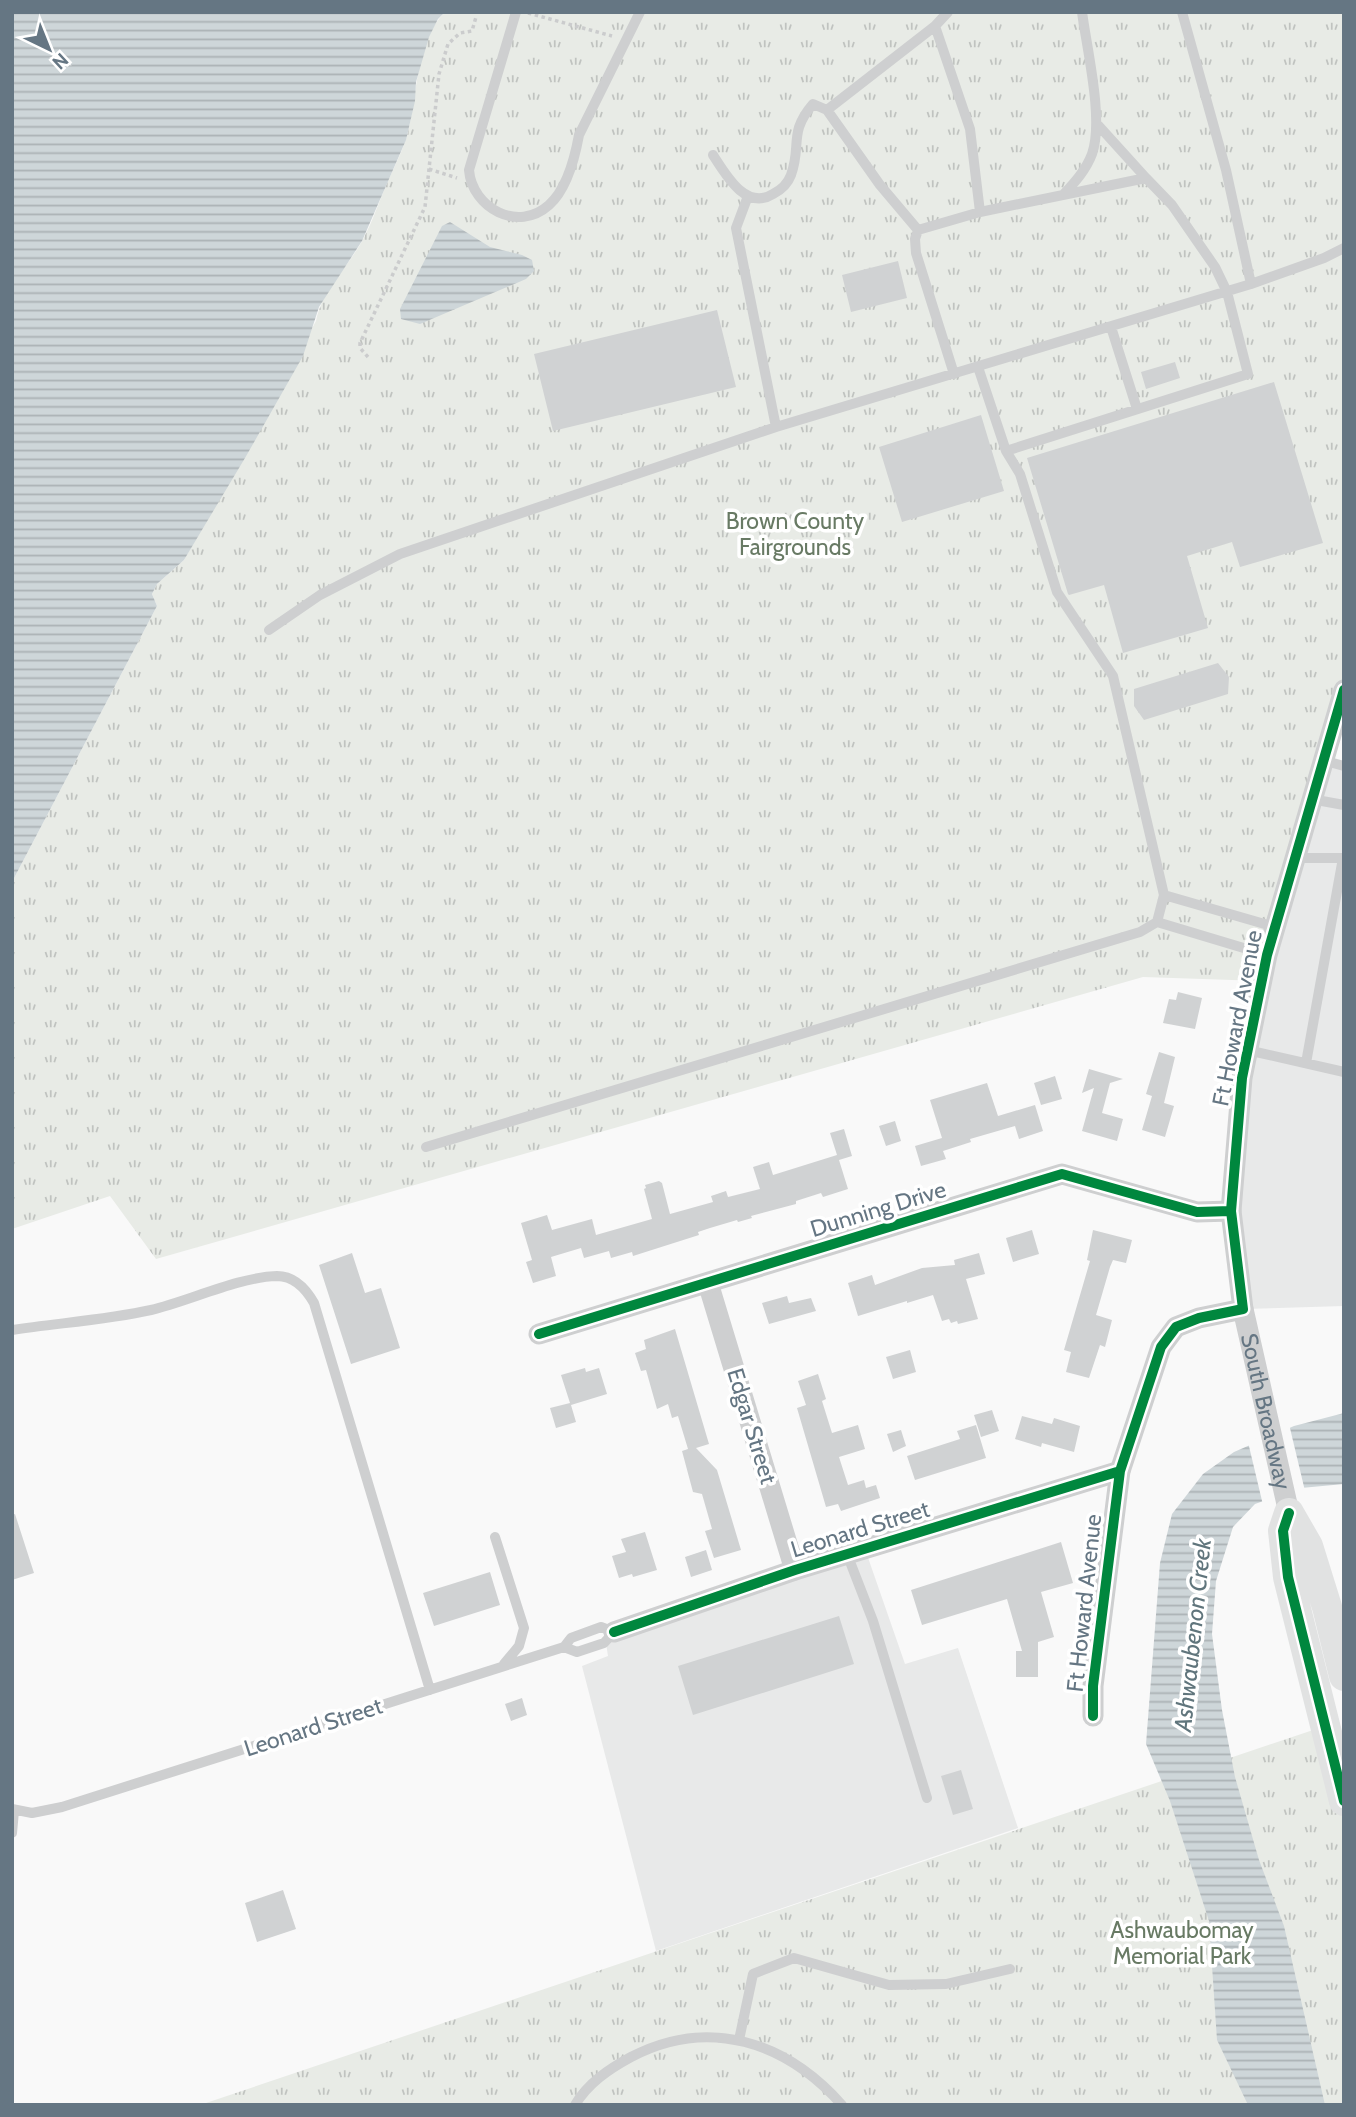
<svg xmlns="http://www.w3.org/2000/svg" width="1356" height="2117" viewBox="0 0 1356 2117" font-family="Cabin,sans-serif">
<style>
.built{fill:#e8e9e9}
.park{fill:url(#park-tufts)}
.water{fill:url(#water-rules)}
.pier{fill:#f9f9f9}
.building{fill:#d0d2d3}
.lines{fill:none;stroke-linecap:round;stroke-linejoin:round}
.path{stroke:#cbcccd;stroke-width:3.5;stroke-dasharray:3.5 3.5;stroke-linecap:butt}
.lane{stroke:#cecfd0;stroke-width:10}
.street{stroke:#cecfd0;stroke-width:21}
.secondary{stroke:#e1e2e2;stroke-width:30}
.cycleway-casing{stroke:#fff;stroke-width:15}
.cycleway{stroke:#00873e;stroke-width:10}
.labels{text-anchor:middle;stroke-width:7;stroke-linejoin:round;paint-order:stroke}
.park-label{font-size:23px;fill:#687a64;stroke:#fff}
.street-label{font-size:23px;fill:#657683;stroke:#fff}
.water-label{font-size:24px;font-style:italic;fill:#60757c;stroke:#fff}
</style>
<defs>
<pattern id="park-tufts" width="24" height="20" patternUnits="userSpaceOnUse" patternTransform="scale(1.75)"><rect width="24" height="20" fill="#e8ebe6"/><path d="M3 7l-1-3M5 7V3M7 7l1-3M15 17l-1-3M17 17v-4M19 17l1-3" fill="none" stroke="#c0c3c0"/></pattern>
<pattern id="water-rules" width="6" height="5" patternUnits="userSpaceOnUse" patternTransform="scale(1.75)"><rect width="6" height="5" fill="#ced6d9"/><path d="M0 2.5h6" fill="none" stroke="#abb2b5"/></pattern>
</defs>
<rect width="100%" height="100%" fill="#f9f9f9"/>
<path class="built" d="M1321 765 1344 766V1306L1243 1309 1231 1211 1242 1078Z
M865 1549 905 1664 958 1648 1018 1828 656 1951 582 1666 608 1656 604 1631Z"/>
<path class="park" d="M445 12H1344V690L1262 981 1143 977 156 1259 110 1196 12 1229V882L157 606 152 594 157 584 184 560 316 321C322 291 346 269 361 243 370 227 376 210 383 193 390 175 400 157 406 139 418 100 414 42 445 12Z
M1325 1726 1344 1801V2105H200Z"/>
<path class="water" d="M12 12H445L438 19 429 37 416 82 415 101 406 140 362 241 319 307 303 356 245 458 184 560 157 584 152 594 157 606 12 882Z
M450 222 490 247 522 255 532 260 534 271 526 279 420 324 401 319 400 309 442 226Z
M1344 1413V1484L1301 1488 1255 1504 1233 1527 1216 1581 1212 1634 1222 1710 1235 1777 1259 1860 1284 1926 1325 2105H1248L1217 2040 1209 1921 1170 1801 1146 1744 1160 1563 1172 1514 1203 1474 1234 1452 1294 1426Z"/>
<path class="pier" d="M1289 1424 1305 1491 1263 1505 1248 1442Z"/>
<path class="building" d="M898 261 907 298 851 312 842 275Z
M717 310 736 387 553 431 534 354Z
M1175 362 1180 378 1146 389 1141 372Z
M1274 382 1323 543 1240 567 1232 542 1187 556 1208 628 1123 653 1104 585 1069 595 1068 594 1027 458Z
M981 415 1004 491 902 522 879 447Z
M1218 663 1229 677 1228 694 1144 720 1134 706V689Z
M1178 992 1202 998 1195 1029 1163 1023 1169 999 1176 1000Z
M1159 1052 1175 1057 1164 1103 1174 1106 1165 1137 1142 1130 1152 1096 1146 1094Z
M1089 1069 1123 1079 1110 1083 1102 1113 1123 1119 1117 1141 1082 1131 1094 1088 1082 1093Z
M1055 1076 1062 1099 1041 1105 1034 1083Z
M987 1083 998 1116 1035 1105 1043 1131 1019 1139 1015 1126 970 1139 971 1142 943 1151 946 1159 921 1166 915 1146 942 1138 930 1100Z
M895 1121 901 1141 886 1146 879 1126Z
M844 1129 852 1156 839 1160 848 1189 823 1197 821 1193 796 1201V1204L751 1216 752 1218 738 1222 737 1220 710 1228 698 1232 699 1235 633 1256 632 1252 611 1258 609 1251 584 1258 581 1248 551 1257 556 1276 533 1283 526 1262 532 1260 521 1223 547 1215 552 1230 592 1219 596 1235 652 1219 644 1189 646 1188 645 1185 659 1181 662 1183 670 1214 713 1202 711 1196 726 1191 728 1197 760 1189 753 1167 769 1162 773 1175 837 1155 830 1133Z
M1032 1230 1039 1254 1013 1262 1006 1238Z
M1093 1230 1132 1240 1126 1263 1113 1260 1110 1267 1096 1315 1112 1320 1105 1347 1100 1345 1089 1378 1066 1372 1071 1352 1064 1350 1090 1261 1087 1260Z
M352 1253 365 1293 381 1288 400 1348 351 1364 319 1265Z
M979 1253 985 1274 966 1279 978 1319 958 1324 957 1321 951 1323 949 1319 942 1321 933 1295 907 1303V1301L858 1316 848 1283 872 1275 875 1285 922 1268 955 1265 954 1260Z
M787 1296 789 1303 811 1298 816 1311 769 1324 762 1303Z
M675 1329 709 1444 696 1448 717 1470 741 1550 714 1558 705 1531 712 1529 702 1494 693 1492 682 1451 688 1449 678 1416 672 1418 668 1404 657 1409 646 1370 641 1371 635 1353 646 1349 644 1340Z
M910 1350 916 1372 893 1379 886 1357Z
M585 1368 586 1372 599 1368 607 1394 571 1405 576 1422 556 1428 550 1408 570 1403 561 1375Z
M818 1374 826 1399 822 1401 832 1433 858 1425 865 1449 839 1457 848 1485 864 1480 866 1488 876 1485 880 1498 841 1511 838 1504 826 1507 797 1408 806 1405 798 1381Z
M992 1410 999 1431 981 1437 974 1415Z
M1022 1416 1052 1424 1054 1418 1080 1426 1074 1452 1042 1443 1041 1447 1015 1439Z
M976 1425 986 1458 915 1480 907 1456 960 1439 957 1431Z
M901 1430 906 1446 893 1452 887 1434Z
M15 1514 34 1573 12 1580V1515Z
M645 1532 657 1570 633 1577 632 1574 619 1578 612 1556 626 1552 621 1539Z
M1061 1542 1073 1583 1041 1592 1054 1637 1038 1642V1677H1016V1651H1022L1007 1599 922 1625 911 1590Z
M706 1550 712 1570 691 1577 685 1557Z
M490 1572 500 1605 434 1626 423 1593Z
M839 1616 854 1664 693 1715 678 1666Z
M522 1698 527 1715 511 1721 505 1704Z
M961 1770 973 1809 953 1815 941 1776Z
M283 1890 296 1929 257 1942 245 1903Z"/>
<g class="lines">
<path class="path" d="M528 13 612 36
M429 169 457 178
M368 357 360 348V343L425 207 439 74 448 44 460 33 472 31 476 17"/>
<path class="lane" d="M516 12 469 170C472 208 518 233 549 205 567 189 575 157 579 135L640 12
M1182 12 1226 170 1251 284 1324 258 1344 248
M935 26 970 129 980 212
M827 110 880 185 918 230 980 212 1146 178 1172 205 1215 267 1227 292 1248 374 1006 451
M1098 125 1146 178
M713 155C726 175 746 211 773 194 781 190 788 183 791 175 802 145 788 133 813 104L827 110 935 26 948 12
M1064 194C1075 182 1086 170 1092 154 1104 120 1087 50 1082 12
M748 196 736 228 776 427
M918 230 915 239 916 253 954 374
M1111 327 1137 409
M269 630 320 595 400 554 776 427 1251 284
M1322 760 1344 766
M1311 799 1344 805
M1295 858H1344
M1164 895 1275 927
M1157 922 1267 955
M1247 1050 1344 1072
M1306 1063 1343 858
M426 1147 1140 932 1157 922 1164 895 1113 676 1057 592 1020 474 1006 451 978 367
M12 1330C58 1323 106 1320 151 1310 189 1301 239 1277 277 1276 294 1276 306 1289 314 1303L430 1690
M495 1537 524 1628 519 1646 504 1664
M847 1554 873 1621 927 1798
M601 1627 614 1632 604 1643 577 1652 564 1647 571 1638Z
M12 1809 32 1813 62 1807 564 1647
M12 1833 14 1811
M739 2040 753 1974 794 1958 889 1985 946 1984 1010 1969
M575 2105C588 2083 609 2069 631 2057 709 2016 786 2042 842 2105"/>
<g class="street">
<path d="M708 1283 795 1570"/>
<path id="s1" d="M1243 1309 1289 1513"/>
<path d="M539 1334 1062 1174 1197 1212 1231 1211"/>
<path d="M614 1632 795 1570 1120 1471"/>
<path d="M1093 1716V1686L1120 1471 1161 1347 1176 1327 1199 1318 1243 1309 1231 1211 1242 1078 1267 955 1344 690"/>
</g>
<path class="secondary" d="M1289 1513 1283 1531 1288 1577 1344 1801
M1289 1513 1308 1546 1327 1607 1344 1676"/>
<g class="cycleway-casing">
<path id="cycleway" d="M539 1334 1062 1174 1197 1212 1231 1211
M1289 1513 1283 1531 1288 1577 1344 1801
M614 1632 795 1570 1120 1471
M1093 1716V1686L1120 1471 1161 1347 1176 1327 1199 1318 1243 1309 1231 1211 1242 1078 1267 955 1344 690"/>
</g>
<use href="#cycleway" class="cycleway"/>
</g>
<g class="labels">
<g class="park-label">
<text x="795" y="529">Brown County<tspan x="795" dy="26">Fairgrounds</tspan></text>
<text x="1182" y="1938">Ashwaubomay<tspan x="1182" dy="26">Memorial Park</tspan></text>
</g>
<g class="street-label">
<text transform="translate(1237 1018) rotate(-79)" y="8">Ft Howard Avenue</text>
<text transform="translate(878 1209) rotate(-17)" y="8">Dunning Drive</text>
<text dy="8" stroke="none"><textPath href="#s1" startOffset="105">South Broadway</textPath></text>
<text transform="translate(752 1426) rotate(73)" y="8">Edgar Street</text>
<text transform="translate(860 1529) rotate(-17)" y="8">Leonard Street</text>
<text transform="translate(1084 1603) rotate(-84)" y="8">Ft Howard Avenue</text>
<text transform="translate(313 1727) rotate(-18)" y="8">Leonard Street</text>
</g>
<g class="water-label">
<text transform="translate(1193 1635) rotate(-84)" y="8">Ashwaubenon Creek</text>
</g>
</g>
<rect width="1356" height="2117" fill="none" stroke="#657683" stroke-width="28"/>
<g transform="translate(49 49) rotate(137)" stroke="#ffffff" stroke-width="5" paint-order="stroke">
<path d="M0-5L12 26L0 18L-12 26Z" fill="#657683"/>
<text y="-10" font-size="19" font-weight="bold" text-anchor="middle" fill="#657683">N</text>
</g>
</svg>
